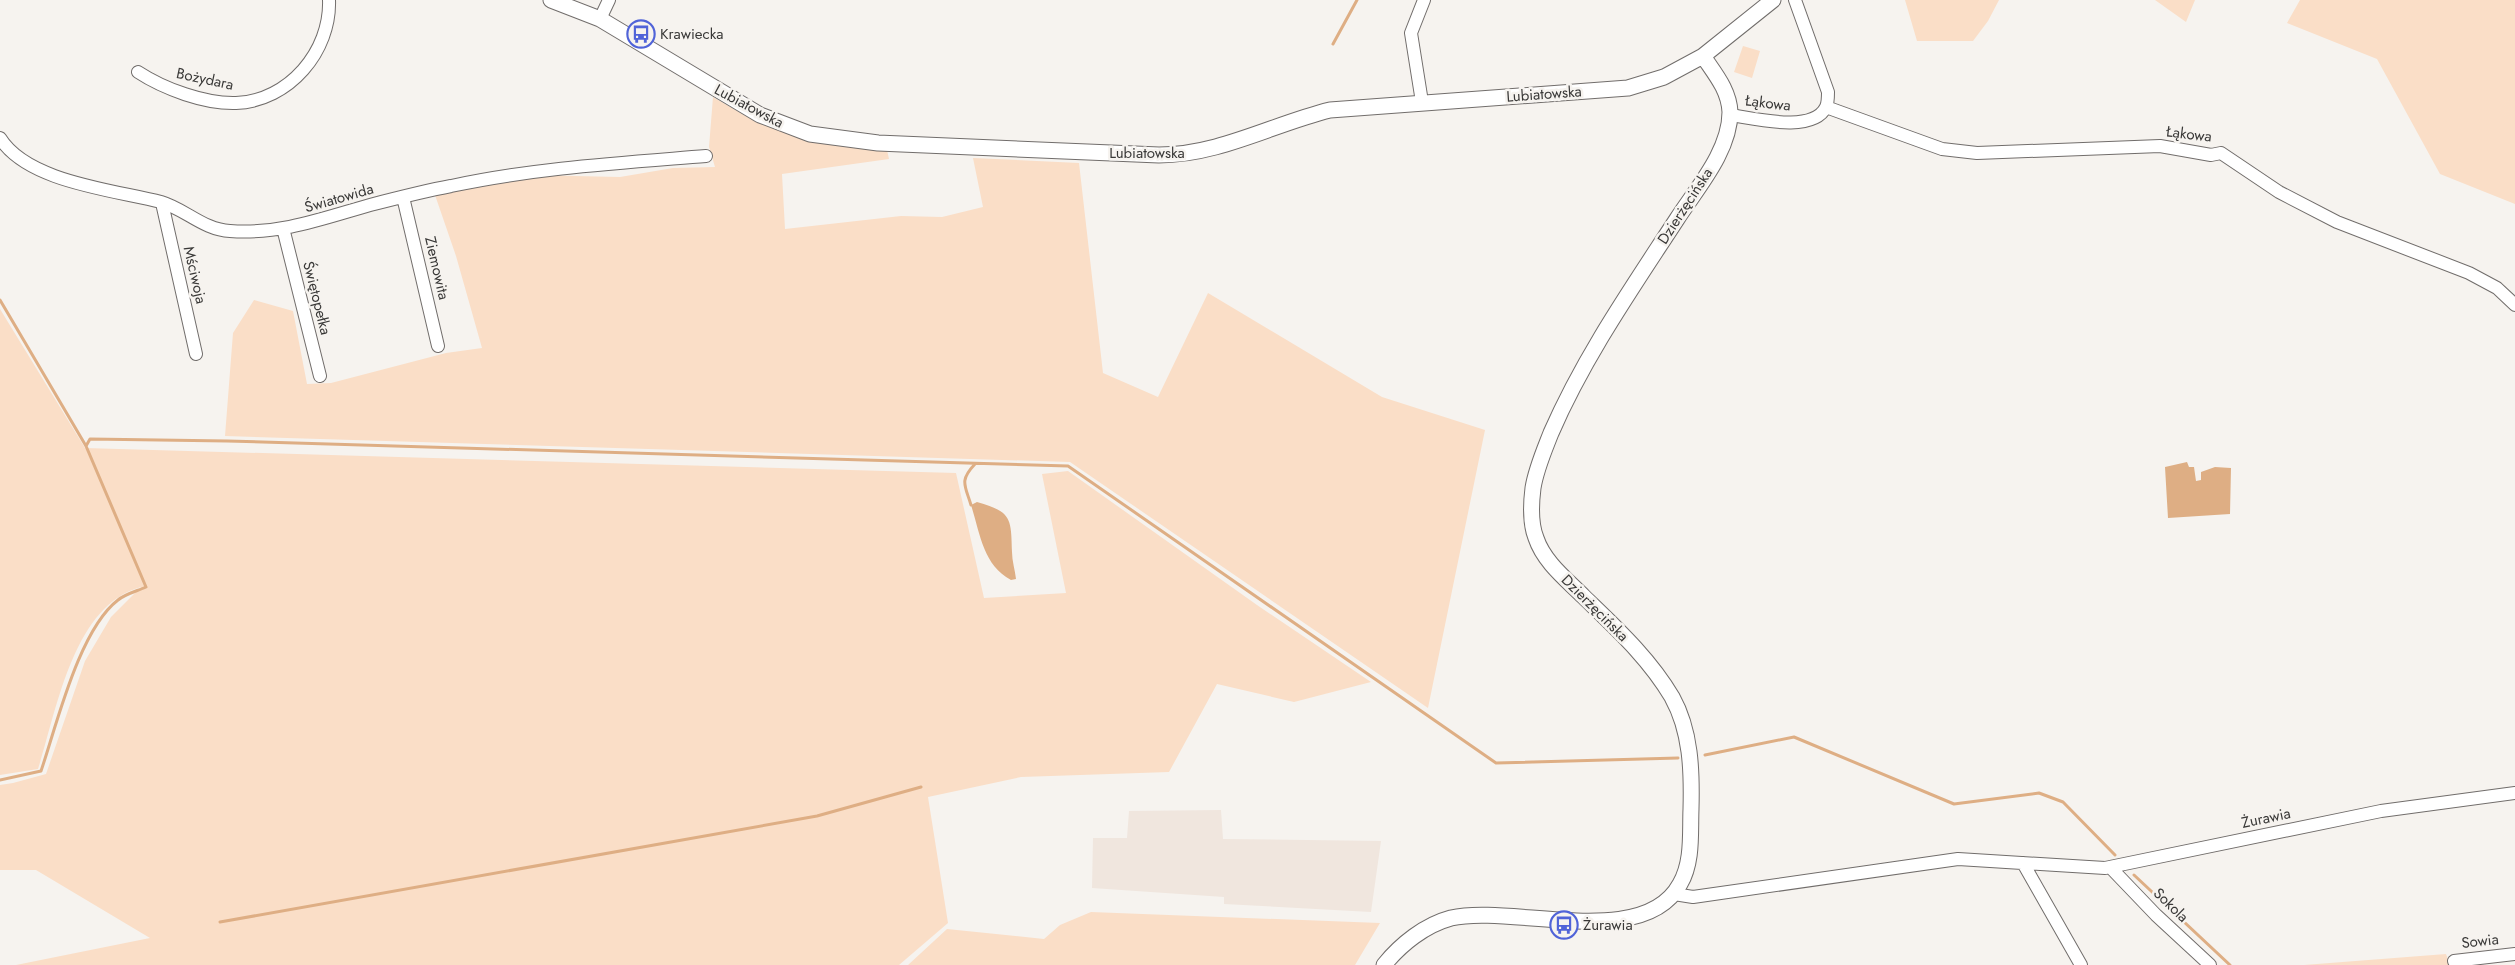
<svg xmlns="http://www.w3.org/2000/svg" width="2515" height="965" viewBox="0 0 2515 965" font-family="Jost,sans-serif">
<style>
.built{fill:#f0e6de}
.green{fill:#fadec7}
.water{fill:#deae84}
.lines{fill:none;stroke-linecap:round;stroke-linejoin:round}
.stream{stroke:#deae84;stroke-width:3}
.minor-casing{stroke:#716d6b;stroke-width:14}
.tertiary-casing{stroke:#716d6b;stroke-width:17}
.minor{stroke:#fff;stroke-width:12}
.tertiary{stroke:#fff;stroke-width:15}
.labels{text-anchor:middle;stroke-width:5;stroke-linejoin:round;paint-order:stroke}
.poi-label{font-size:15px;fill:#393837;stroke:#f6f3ef;text-anchor:start}
.street-label{font-size:15px;fill:#393837;stroke:#f6f3ef}
</style>
<rect width="100%" height="100%" fill="#f6f3ef"/>
<path class="built" d="M1221 810 1223 839 1381 841 1371 912 1224 904V897L1092 888 1093 838H1127L1129 811Z"/>
<path class="green" d="M1905 0H1999L1988 21 1973 41H1917Z
M2155 0H2195L2186 22Z
M2300 0H2515V204L2440 174 2377 59 2287 23Z
M1743 46 1760 51 1752 78 1734 72Z
M713 97 756 122 813 142 887 150 889 159 782 174 785 229 901 216 942 217 983 207 973 158 1079 163 1103 373 1158 397 1208 293 1382 397 1485 430 1428 708 1070 462 225 436 233 333 254 300 293 311 307 384 331 383 446 353 482 348 456 256 435 195 528 175 620 177 673 168 715 167 709 147Z
M0 309 85 448 956 473 984 598 1066 593 1042 474 1068 471 1257 605 1371 682 1294 702 1217 684 1169 772 1021 777 928 797 948 923 899 965H16L150 938 36 870H0V785L13 783 46 774 85 661 111 617 141 587C73 605 57 710 38 769L0 775Z
M1091 912 1380 923 1355 965H908L947 929 1044 939 1060 925Z
M2446 954 2450 965H2304Z"/>
<path class="water" d="M2187 462 2189 467H2194L2196 481 2201 480V472L2215 467 2231 468 2230 514 2168 518 2165 467Z
M977 502C1012 512 1011 518 1012 552 1012 561 1015 570 1016 579L1011 580C983 565 980 533 971 505Z"/>
<g class="lines">
<path class="stream" d="M1333 44 1357 0
M0 300 86 446 146 587C137 591 125 594 118 600 79 630 57 724 41 771L0 780
M86 446 90 439 227 441 1068 466 1496 763 1678 758
M971 505C965 485 959 481 975 464
M1705 755 1794 737 1954 804 2039 793 2063 802 2115 855
M2134 875 2230 965
M220 922 817 816 921 787"/>
<g class="minor-casing">
<path id="minor" d="M600 19 609 0
M138 72C164 89 205 104 236 103 289 101 331 51 329 0
M1422 102 1411 33 1424 0
M1826 107 1942 149 1977 153 2160 146 2211 155 2221 153 2279 192 2337 222 2469 273 2497 288 2515 305
M1730 115C1753 118 1813 134 1826 107 1828 103 1828 96 1828 92L1795 0
M0 138C27 182 114 190 161 202 185 209 204 230 230 231 279 235 324 218 370 205 397 198 424 191 451 186 535 168 620 163 706 156
M403 197 438 346
M162 203 196 354
M283 228 320 376
M2023 863 2081 965
M2110 867 2156 915 2210 965
M1674 894 1693 897 1958 859 2105 868 2381 811 2515 793
M2456 965 2454 961 2515 954"/>
</g>
<g class="tertiary-casing">
<path id="tertiary" d="M551 0 600 19 760 115 810 134 878 143 1159 155C1219 155 1273 124 1330 110L1628 88 1664 77 1703 56 1773 0
M1384 965C1401 944 1425 925 1451 918 1512 904 1644 951 1680 884 1693 862 1690 833 1691 809 1692 771 1691 731 1672 697 1649 658 1616 628 1584 597 1566 579 1544 562 1536 538 1530 523 1531 504 1533 488 1536 469 1544 451 1551 433 1584 357 1632 288 1677 219 1697 188 1730 151 1730 112 1729 90 1715 74 1703 56"/>
</g>
<use href="#minor" class="minor"/>
<use href="#tertiary" class="tertiary"/>
</g>
<defs>
<g id="bus-ring" transform="scale(1.4375)"><circle r="9.5" fill="#f6f3ef" stroke="#5063d8" stroke-width="1.5"/><path d="M-5-6H5V4H4V6H2V4H-2V6H-4V4H-5ZM-3.5-4V0h7V-4ZM-3.5 1.2v1.5H-2V1.2ZM2 1.2v1.5H3.5V1.2Z" fill="#5063d8"/></g>
</defs>
<g fill-rule="evenodd">
<use href="#bus-ring" x="641" y="34"/>
<use href="#bus-ring" x="1564" y="925"/>
</g>
<g class="labels">
<g class="poi-label">
<text x="660" y="39">Krawiecka</text>
<text x="1583" y="930">Żurawia</text>
</g>
<g class="street-label">
<text transform="translate(205 79) rotate(12)" y="5">Bożydara</text>
<text transform="translate(1544 94) rotate(-4)" y="5">Lubiatowska</text>
<text transform="translate(1768 103) rotate(7)" y="5">Łąkowa</text>
<text transform="translate(749 106) rotate(28)" y="5">Lubiatowska</text>
<text transform="translate(2189 134) rotate(7)" y="5">Łąkowa</text>
<text x="1147" y="158">Lubiatowska</text>
<text transform="translate(339 198) rotate(-16)" y="5">Światowida</text>
<text transform="translate(1685 206) rotate(-57)" y="5">Dzierżęcińska</text>
<text transform="translate(437 268) rotate(77)" y="5">Ziemowita</text>
<text transform="translate(195 275) rotate(77)" y="5">Mściwoja</text>
<text transform="translate(317 298) rotate(76)" y="5">Świętopełka</text>
<text transform="translate(1595 608) rotate(45)" y="5">Dzierżęcińska</text>
<text transform="translate(2266 818) rotate(-12)" y="5">Żurawia</text>
<text transform="translate(2171 905) rotate(44)" y="5">Sokola</text>
<text transform="translate(2480 941) rotate(-6)" y="5">Sowia</text>
</g>
</g>
</svg>
